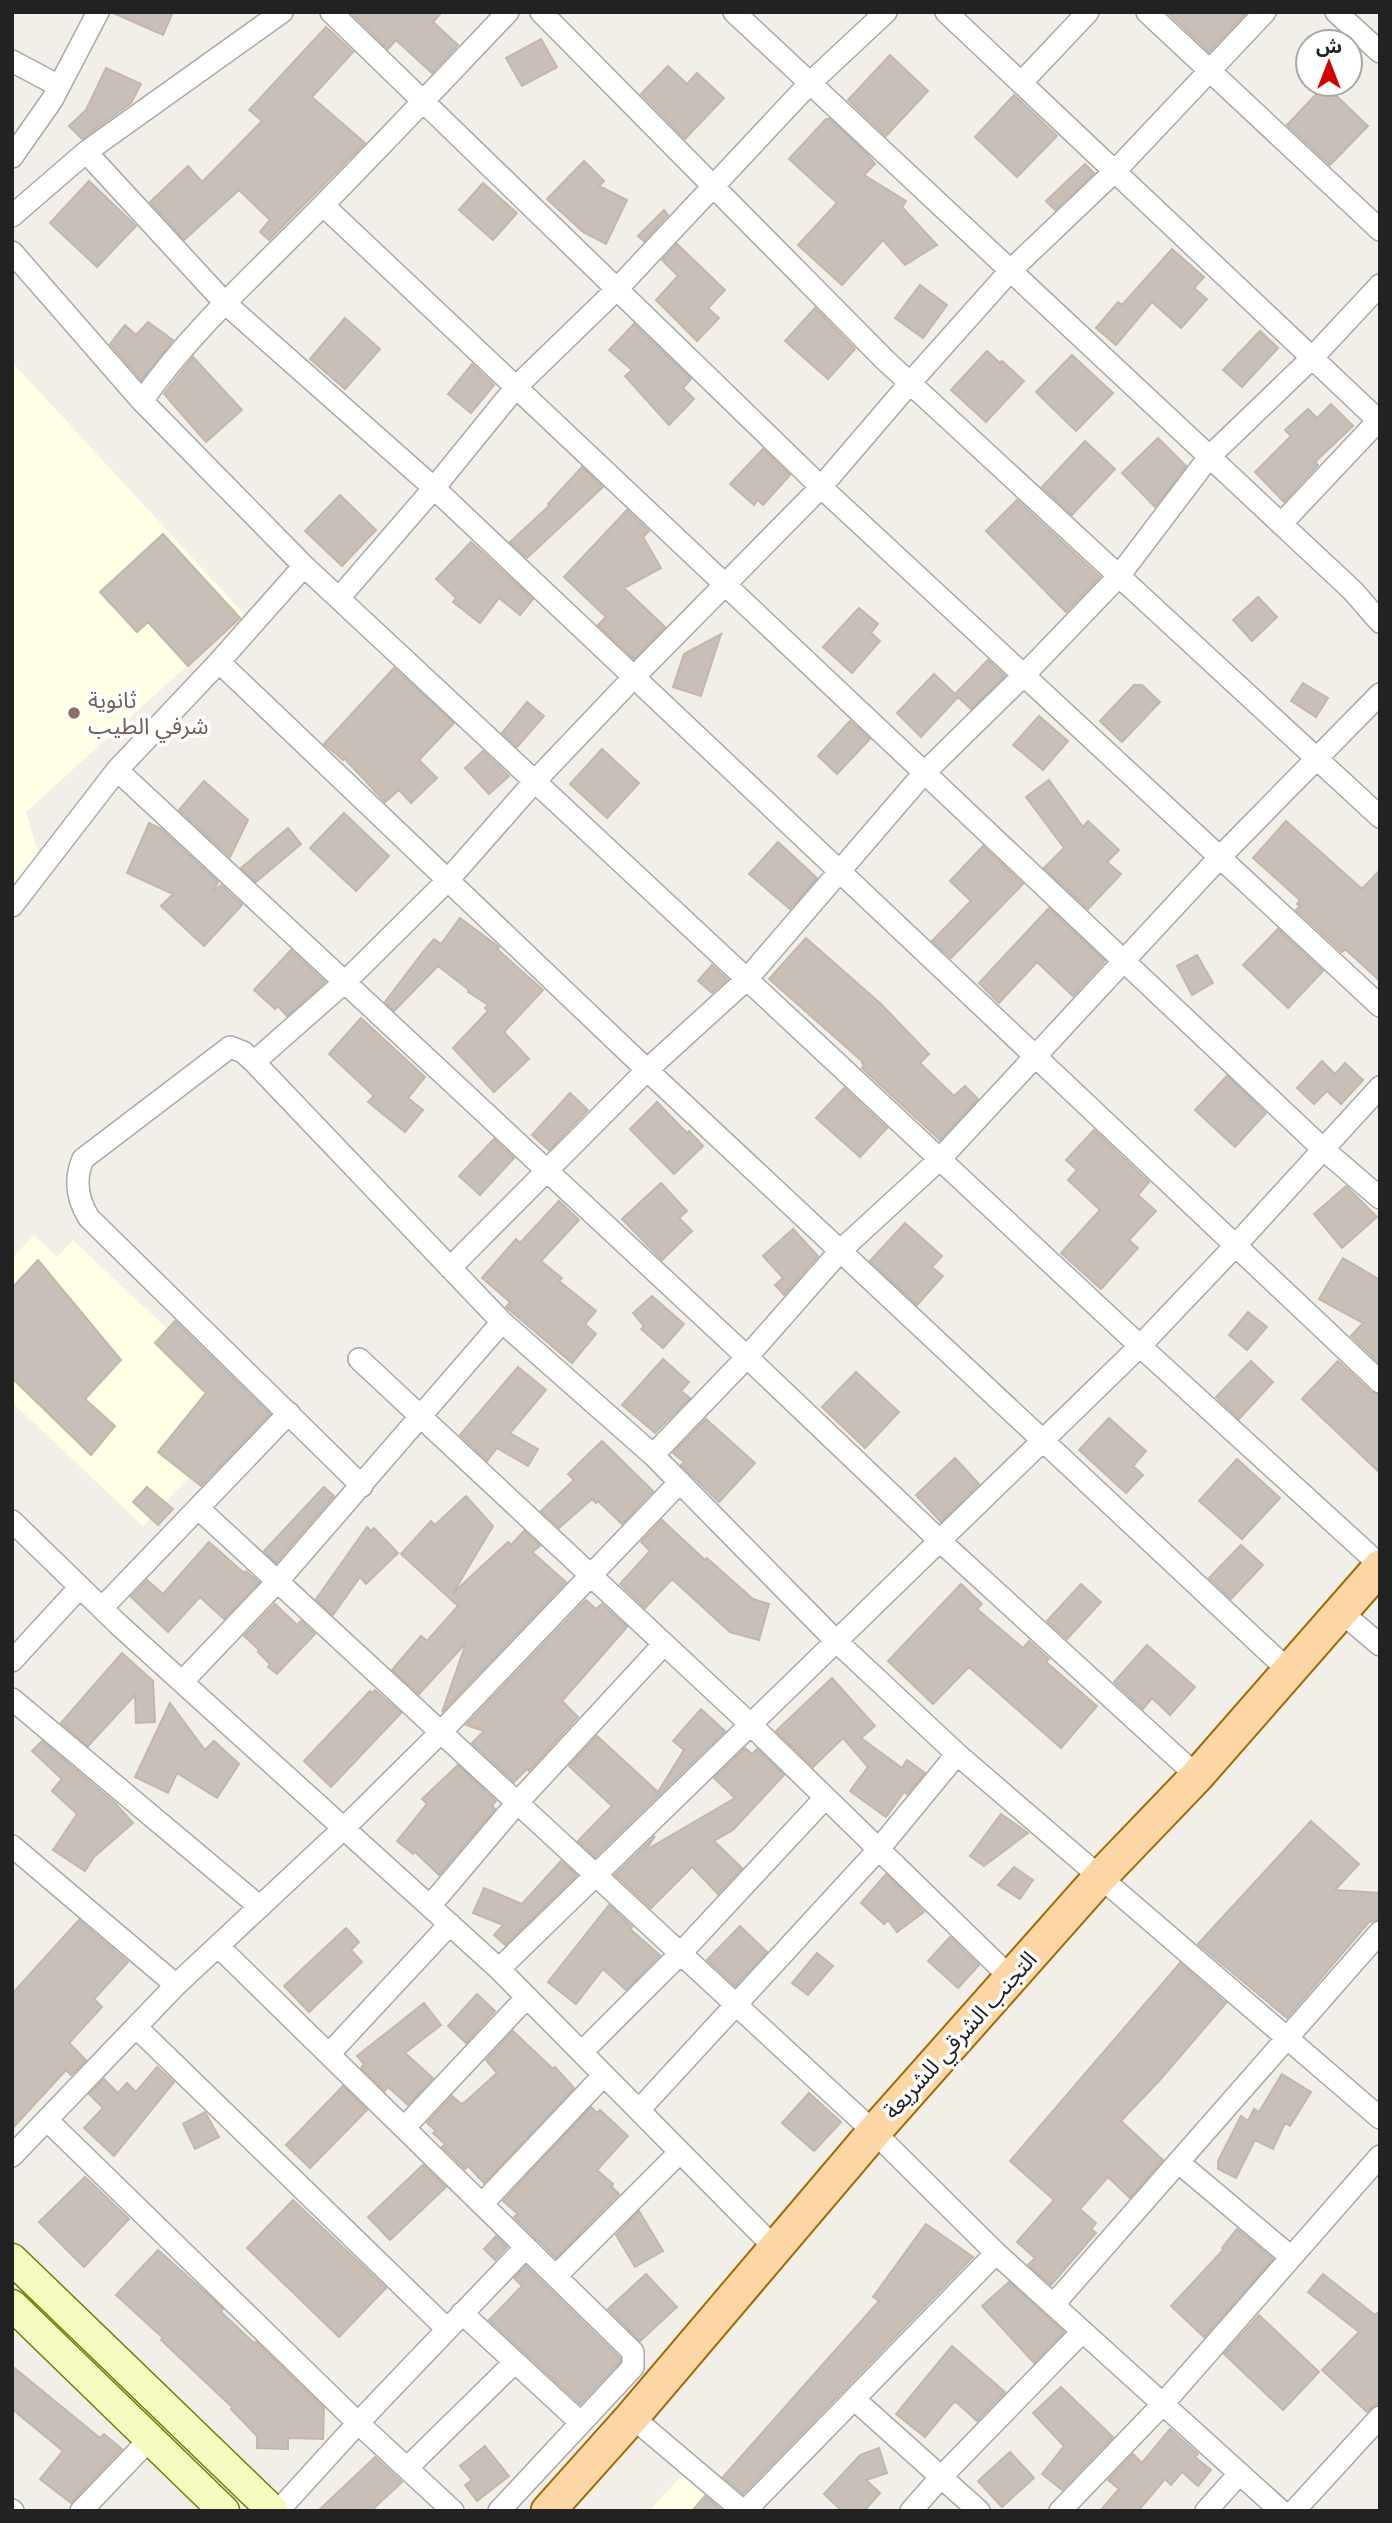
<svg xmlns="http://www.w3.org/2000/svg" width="1392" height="2523" viewBox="0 0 1392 2523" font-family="'Fira Sans Condensed','Noto Sans Arabic',sans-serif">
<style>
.education{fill:#ffffe5}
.building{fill:#c7bfb8;stroke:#c4b6ab;stroke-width:2}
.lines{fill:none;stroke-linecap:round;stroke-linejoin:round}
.minor-casing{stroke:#a9a9a9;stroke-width:24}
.secondary-casing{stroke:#707d05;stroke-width:33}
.primary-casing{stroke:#a06b00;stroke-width:37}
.minor{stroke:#fff;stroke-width:21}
.secondary{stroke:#f7fabf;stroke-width:30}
.primary{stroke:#fcd6a4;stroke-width:33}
.education-dot{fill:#8d6e63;stroke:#fff;stroke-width:2.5}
.labels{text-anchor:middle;stroke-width:7;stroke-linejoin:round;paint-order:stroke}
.education-label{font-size:23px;fill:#785e54;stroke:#fff;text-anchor:start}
.street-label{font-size:23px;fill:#222;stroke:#fff}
</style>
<rect width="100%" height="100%" fill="#f2efe9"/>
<path class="education" d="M12 362 244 614 26 812 40 859 12 884Z
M34 1235 57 1257 73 1240 253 1410 143 1526 12 1402V1258Z
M683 2474 722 2511H649Z"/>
<path class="building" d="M111 12H173L163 35Z
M350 12H442L433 22 458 45 432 73 396 40 388 49Z
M1167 12H1244L1245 14 1209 52Z
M326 27 353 52 312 97 365 143 269 240 260 232 270 220 239 190 184 240 150 202 188 166 202 182 262 121 249 110Z
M541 39 557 67 522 86 506 58Z
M890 55 928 91 886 136 848 100Z
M668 66 687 84 697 73 724 98 685 139 641 94Z
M106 68 141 84 131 103 82 139 69 126 86 110Z
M1325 85 1368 126 1330 165 1287 125Z
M1014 95 1057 136 1017 177 975 137Z
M826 119H830L868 155 875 164 864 175 906 201 902 207 937 245 905 265 883 240 842 285 798 245 837 203 789 159Z
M584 161 604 181 599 186 627 200 606 244 583 232 547 199Z
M1085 164 1094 173 1055 210 1046 201Z
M89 181 136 226 97 267 50 223Z
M483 183 517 213 493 240 459 210Z
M664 210 668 215 644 241 638 236Z
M677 244 725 290 708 308 719 318 697 341 656 300 678 276 662 260Z
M1172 249 1204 277 1194 288 1207 299 1181 328 1152 302 1116 345 1096 328 1118 302 1122 305Z
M920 285 947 305 923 338 895 318Z
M815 308 855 349 828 379 785 341Z
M345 318 380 349 345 389 310 359Z
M148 322 173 340 141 380 110 344 125 325 136 335Z
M634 324 691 379 683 388 694 399 669 425 625 376 632 370 609 350Z
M1260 331 1278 348 1242 387 1223 370Z
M987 351 1000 363 1002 361 1024 381 986 422 951 390Z
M1072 355 1113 393 1076 431 1036 392Z
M193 357 242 410 206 442 164 394Z
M472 364 494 385 471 413 448 394Z
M1331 404 1353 426 1315 462 1318 465 1284 502 1255 472 1291 436 1285 430 1308 409 1317 418Z
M1158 438 1186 466 1155 507 1122 473Z
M1085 441 1115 469 1072 515 1042 487Z
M763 449 790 475 763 505 758 500 754 505 730 484Z
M582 467 603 487 527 558 510 542 550 505 548 504Z
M340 495 376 530 342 566 305 531Z
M1017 500 1100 577 1066 612 986 531Z
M627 510 649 531 643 537 661 568 624 588 665 627 634 659 598 625 606 617 564 577Z
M163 534 240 618 188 666 148 622 137 632 100 592Z
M471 542 533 599 520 615 499 598 480 623 453 602 456 598 436 579Z
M1258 597 1277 617 1252 641 1233 620Z
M859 608 878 624 871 633 880 641 852 673 823 647Z
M721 634 701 696 673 687 684 654Z
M988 660 1005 676 971 709 958 697 921 737 897 713 934 674 955 694Z
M394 668 454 723 419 760 437 778 411 803 399 790 385 802 344 758 343 760 324 744Z
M1303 683 1328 698 1316 717 1291 701Z
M1134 685H1142L1160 702 1122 742 1100 721Z
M527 702 544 716 517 747 502 733Z
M1039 716 1068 741 1043 770 1013 745Z
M850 721 870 739 837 774 818 756Z
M602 749 639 783 607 818 570 784Z
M483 751 509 776 489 794 465 768Z
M1049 780 1083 827 1088 821 1119 850 1107 862 1121 874 1088 909 1044 868 1064 848 1026 797Z
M204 781 248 820 230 857 179 810Z
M344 813 389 856 356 891 310 848Z
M1286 821 1362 889 1380 870V981L1345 949 1342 952 1296 910 1300 906 1297 904 1300 900 1253 858Z
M149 823 161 829 218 882 213 892 221 885 242 905 204 946 161 906 173 894 127 873Z
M288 828 301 844 256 882 241 868Z
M778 842 817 878 790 909 749 874Z
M983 846 1023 884 951 958 932 941 971 901 950 881Z
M1049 908 1105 961 1073 996 1037 962 999 1003 979 983Z
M460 918 499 947 497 949 543 990 504 1032 529 1059 494 1092 453 1048 488 1011 485 1008 488 1005 468 992 469 990 438 966 394 1011 385 1002 423 952 434 939 441 944Z
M1278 929 1323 971 1288 1008 1243 965Z
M806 938 881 1004 929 1054 920 1063 954 1096 965 1086 978 1099 940 1140 862 1068 864 1066 862 1063 863 1062 769 979Z
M291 950 325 982 287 1016 278 1006 275 1009 254 990Z
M1197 955 1213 983 1192 995 1177 966Z
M712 965 727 979 712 993 698 981Z
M361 1018 425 1077 408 1098 423 1110 405 1132 368 1102 374 1096 329 1054Z
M1322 1061 1335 1074 1345 1063 1363 1080 1341 1104 1327 1091 1314 1104 1297 1088Z
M1227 1076 1266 1113 1235 1147 1195 1110Z
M844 1088 887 1128 860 1157 816 1118Z
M570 1093 588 1110 549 1150 532 1135Z
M657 1102 687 1133 689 1131 703 1146 674 1174 630 1129Z
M1094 1130 1149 1182 1138 1195 1156 1211 1129 1240 1138 1248 1101 1289 1061 1253 1100 1210 1068 1180 1077 1170 1066 1160Z
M494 1139 514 1158 480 1195 459 1176Z
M661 1183 687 1211 679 1218 692 1231 662 1260 622 1219Z
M1346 1186 1377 1217 1342 1248 1314 1214Z
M559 1201 579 1220 541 1261 562 1278 559 1281 596 1311 585 1324 596 1334 572 1363 506 1307 510 1302 482 1278 516 1239 520 1243Z
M905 1223 942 1256 932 1267 943 1276 917 1305 870 1261Z
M793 1229 818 1256 784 1295 775 1285 783 1278 763 1256Z
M1343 1258 1380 1280V1364L1351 1336 1363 1323 1319 1299Z
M38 1260 121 1360 85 1399 115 1426 91 1455 12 1378V1288Z
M652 1296 684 1324 663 1348 641 1329 644 1326 633 1313Z
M1248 1312 1267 1327 1247 1350 1229 1335Z
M175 1321 270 1414 201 1486 158 1452 206 1393 155 1343Z
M663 1359 689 1382 681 1391 690 1398 655 1433 622 1405Z
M1251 1361 1273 1382 1239 1419 1216 1397Z
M1338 1361 1371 1392 1380 1395V1473L1302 1399Z
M518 1367 546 1390 510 1433 538 1449 528 1466 497 1448 487 1461 460 1435Z
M856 1372 899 1412 865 1448 822 1407Z
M1109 1418 1146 1451 1133 1466 1143 1475 1126 1493 1079 1450Z
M706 1419 755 1463 719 1502 681 1465 684 1462 673 1453Z
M602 1441 653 1491 622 1524 598 1501 596 1503 592 1499 559 1528 541 1511 574 1480 568 1474Z
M955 1458 979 1484 941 1522 916 1495Z
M1237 1459 1280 1498 1242 1539 1199 1501Z
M147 1487 173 1509 158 1525 133 1502Z
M324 1487 334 1496 276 1563 264 1551Z
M466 1496 493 1526 453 1593 508 1542 511 1545 524 1531 540 1546 532 1552 566 1582 442 1712 466 1643 419 1694 392 1670 421 1636 427 1641 458 1606 401 1554 431 1521 435 1525Z
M662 1520 705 1560 707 1558 753 1599 769 1604 759 1640 730 1632 672 1579 645 1608 620 1584 650 1551 641 1542Z
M367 1527 371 1531 374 1528 398 1553 366 1584 360 1577 333 1615 316 1599Z
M209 1542 244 1573 246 1571 259 1582 224 1619 200 1597 168 1632 131 1597 147 1580 163 1594Z
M1241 1545 1263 1565 1231 1599 1209 1578Z
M961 1584 982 1604 977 1609 1023 1648 1029 1641 1049 1659 1046 1662 1097 1706 1061 1748 969 1667 933 1704 888 1661Z
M1081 1584 1101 1602 1067 1639 1047 1621Z
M586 1600 596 1609 602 1604 627 1627 562 1701 578 1717 529 1771 527 1769 514 1782 472 1743 484 1731 466 1725Z
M275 1604 297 1625 301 1621 315 1634 277 1674 268 1667 270 1664 258 1652 259 1650 244 1636Z
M1147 1645 1195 1687 1170 1715 1152 1698 1143 1709 1114 1682Z
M122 1653 153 1681 155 1722 136 1723 135 1695 88 1746 61 1723Z
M832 1678 875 1726 861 1738 902 1768 907 1760 925 1773 907 1794 904 1792 886 1817 850 1791 868 1767 843 1738 813 1767 776 1731Z
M375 1690 401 1713 331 1787 304 1761 370 1691 372 1693Z
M170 1703 205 1750 214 1741 239 1764 217 1798 177 1773 168 1793 135 1777Z
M701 1709 725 1731 595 1857 578 1841 612 1806 569 1766 597 1736 658 1792 684 1750 673 1741Z
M42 1741 116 1804 133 1823 94 1857 85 1871 53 1850 77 1814 52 1791 62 1779 32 1751Z
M745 1748 752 1754 757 1749 784 1775 733 1830 714 1841 742 1868 718 1894 692 1867 651 1908 615 1875 655 1836 646 1850 735 1798 714 1778Z
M458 1765 496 1801 492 1806 495 1809 439 1875 415 1852 413 1854 397 1841 427 1804 422 1799Z
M1001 1814 1028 1833 984 1866 970 1856Z
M1311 1821 1359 1864 1335 1890 1380 1893V1919L1369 1922 1287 2018 1198 1944Z
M561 1861 577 1875 505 1945 494 1935 503 1925 473 1913 484 1888 522 1904Z
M1014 1867 1033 1880 1020 1899 998 1885Z
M886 1874 924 1912 897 1932 888 1920 884 1924 861 1903Z
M609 1905 632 1927 630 1929 660 1955 626 1990 603 1969 576 2004 548 1982Z
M79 1920 128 1962 94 1999 102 2007 69 2043 86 2060 71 2075 66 2070 12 2129V1994Z
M740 1926 767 1952 735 1986 707 1960Z
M346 1928 359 1942 351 1950 362 1962 309 2012 284 1986Z
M950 1937 979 1965 958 1988 928 1961Z
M817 1953 833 1966 808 1995 792 1983Z
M1180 1963 1226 2003 1159 2081 1121 2121 1163 2160 1130 2198 1108 2177 1080 2209 1096 2223 1091 2229 1096 2233 1051 2285 1028 2265 1035 2258 1017 2242 1054 2200 1010 2161Z
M477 1994 495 2011 466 2043 448 2026Z
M424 2003 441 2025 405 2053 433 2078 408 2105 388 2087 385 2091 361 2068 364 2064 357 2056Z
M513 2031 553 2069 555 2067 574 2088 484 2183 468 2166 465 2169 442 2147 445 2144 433 2133 436 2131 427 2123 452 2096 461 2104 465 2102 497 2073 486 2060Z
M157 2067 174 2082 114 2156 84 2128 103 2108 89 2094 104 2079 118 2093 127 2083 136 2092Z
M1282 2074 1311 2092 1290 2126 1285 2123 1273 2149 1255 2140 1236 2178 1218 2169V2161L1241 2116 1248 2121 1254 2109 1259 2112Z
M343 2086 367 2110 310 2168 286 2145Z
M809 2093 841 2122 814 2151 782 2123Z
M591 2107 597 2113 600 2110 628 2136 597 2170 613 2184 611 2186 619 2194 556 2258 514 2217 518 2214 503 2201Z
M205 2112 219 2137 195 2149 183 2124Z
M423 2165 446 2187 390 2240 368 2217Z
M85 2177 129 2219 84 2267 39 2222Z
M293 2200 386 2288 339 2337 247 2248Z
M639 2211 663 2251 635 2267 616 2235Z
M926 2224 973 2257 743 2494 723 2477 879 2301 873 2297Z
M1237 2229 1273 2259 1204 2337 1171 2306 1224 2249 1222 2248Z
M496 2236 507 2247 495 2260 484 2249Z
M158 2250 206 2293 223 2309 221 2312 255 2344 256 2342 324 2408 323 2439 288 2438V2449L257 2448V2436L231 2409 233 2408 161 2340 163 2338 116 2295Z
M526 2266 620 2358V2362L580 2404 489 2320 522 2286 514 2278Z
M646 2274 677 2307 640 2341 608 2309Z
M1323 2274 1375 2315 1380 2311V2404L1375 2405 1367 2412 1322 2370 1359 2332 1308 2292Z
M1009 2282 1064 2332 1034 2363 982 2306Z
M1259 2315 1319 2372 1283 2410 1224 2354Z
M952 2346 1005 2392 977 2421 956 2402 953 2403 925 2437 896 2414Z
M12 2366 100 2438 104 2434 122 2449 71 2503 40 2479 63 2451 12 2409Z
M1061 2387 1113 2437 1062 2490 1042 2474 1064 2446 1033 2413Z
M1170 2429 1198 2454 1195 2457 1211 2470 1198 2486 1182 2472 1171 2485 1165 2479 1138 2511H1100L1119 2489 1108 2480 1133 2454 1142 2463Z
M485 2446 509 2476 477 2501 465 2485 472 2480 460 2466Z
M879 2448 887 2473 866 2480 880 2493 864 2511H842L824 2494 860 2455Z
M1010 2452 1034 2478 1002 2507 978 2481Z
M375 2457 402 2482 371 2511H318Z
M705 2496 722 2511H692Z"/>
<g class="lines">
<g class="minor-casing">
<path id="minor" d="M331 12 821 487 1380 1006
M541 12 885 360 1380 817
M734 12 1353 591 1380 622
M946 12 1380 422
M1147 12 1380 230
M1336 12 1380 52
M12 61 59 86
M1021 83 1088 12
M86 152 225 303 434 488 1380 1382
M12 157 52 100 98 12
M323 205 1323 1149 1380 1198
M12 216 86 152 282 12
M12 252 142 401 304 566 1140 1346 1380 1565
M142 401C193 328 261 269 323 205 385 142 446 77 508 12
M1281 524 1378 421
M339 598 434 488 516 387 616 290 810 83 886 12
M219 662 647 1070 1289 1671
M117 770 747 1357 940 1541 1197 1776
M12 906 117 770 219 662 304 566
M254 1062 346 981 448 880 535 781 633 678 821 487 910 383 1010 271 1115 171 1265 12
M450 1268 647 1070 747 979 924 773 1024 675 1119 576 1209 457 1312 358 1380 285
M359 1359 750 1724 1011 1978
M653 1455 747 1357 841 1250 940 1159 1220 857 1380 694
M362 1486 89 1218C77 1199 74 1180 83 1159L230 1047 243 1052 254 1062 502 1322 653 1455 836 1641 957 1754 1380 2118
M198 1508 289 1413
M12 1521 118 1624 499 1969 776 2249
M102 1608 198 1508 874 2132 996 2253 1281 2511
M1341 1612 1380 1645
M12 1661 80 1587
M182 1682 277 1582 502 1322
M12 1699 260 1907
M12 1846 176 1985
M430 1906 517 1803 664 1644
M218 1946 633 2352V2367L499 2511
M499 1969 1140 1346 1235 1246 1380 1087
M136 2027 447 2329
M582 2052 680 1954 825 1798
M329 2054 450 1924
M639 2110 878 1850 957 1754
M47 2120 358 2423 453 2511
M404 2128 527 1997
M12 2156 176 1985 344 1828 441 1732 680 1482
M1178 2162 1291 2257
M482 2204 604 2075
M556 2276 680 2152
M1053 2305 1380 1932
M462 2313 581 2423
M854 2399 979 2511
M632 2417 743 2511
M407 2468 515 2362
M12 2510 13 2511
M81 2511 150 2439
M278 2511 358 2423 526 2247
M745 2511 996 2253
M911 2511 941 2477 1082 2332
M1060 2511 1162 2405 1380 2156
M1206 2511 1239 2474
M1294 2511 1380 2417"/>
</g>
<g class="secondary-casing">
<path id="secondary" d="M12 2259 273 2511
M12 2305 224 2511"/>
</g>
<g class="primary-casing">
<path id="primary" d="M548 2511 632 2417 874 2132 1101 1876 1197 1776 1380 1567"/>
</g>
<use href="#minor" class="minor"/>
<use href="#secondary" class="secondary"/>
<use href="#primary" class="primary"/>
</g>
<circle class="education-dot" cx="74" cy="713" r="7"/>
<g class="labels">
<g class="education-label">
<text x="88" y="708">ثانوية<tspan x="88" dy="26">شرفي الطيب</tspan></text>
</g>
<g class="street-label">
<text transform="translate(960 2035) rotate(-48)" y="8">التجنب الشرقي للشريعة</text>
</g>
</g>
<rect width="1392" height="2523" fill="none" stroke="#222222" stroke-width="28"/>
<g transform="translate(1329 63)"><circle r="33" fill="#ffffff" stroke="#a7a7a7" stroke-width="2"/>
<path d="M0-5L12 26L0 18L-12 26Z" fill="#d40000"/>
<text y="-10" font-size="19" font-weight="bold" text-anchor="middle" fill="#222222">ش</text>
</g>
</svg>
